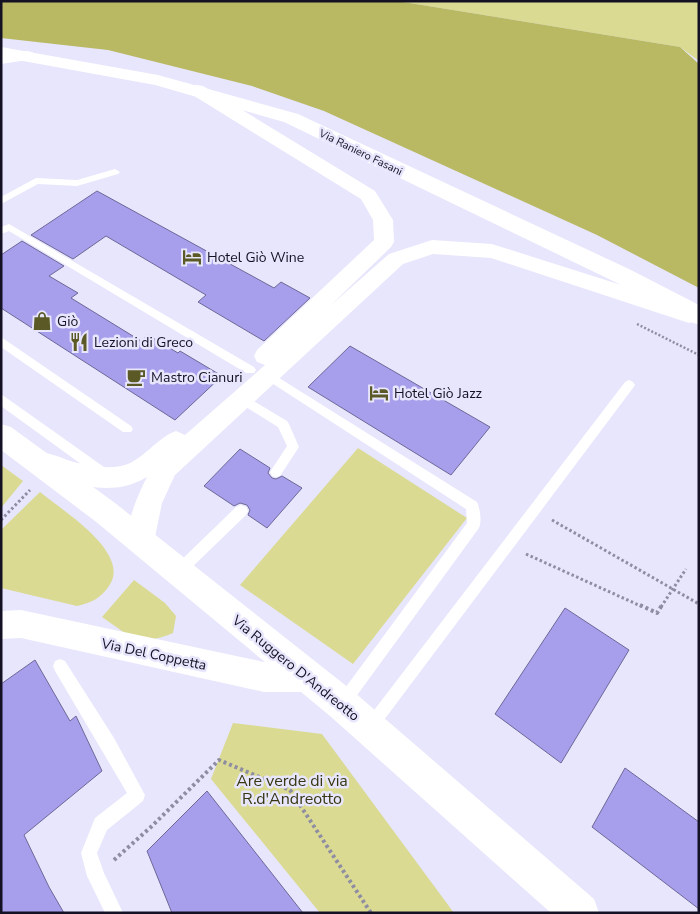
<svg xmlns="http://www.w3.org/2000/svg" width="700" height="914" viewBox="0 0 700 914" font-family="'Nunito Sans',sans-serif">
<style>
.green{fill:#dada93}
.forest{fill:#b9b863}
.building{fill:#a79feb;stroke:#6d6898}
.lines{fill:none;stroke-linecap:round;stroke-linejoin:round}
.path-far2{stroke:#8f8da2;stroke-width:2.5;stroke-dasharray:2 2;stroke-linecap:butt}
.path-far1{stroke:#8f8da2;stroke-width:3;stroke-dasharray:2.5 2.5;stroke-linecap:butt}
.path{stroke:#8f8da2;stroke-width:4;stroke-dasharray:3 3;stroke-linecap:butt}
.service{fill:#fff;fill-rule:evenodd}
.minor{fill:#fff;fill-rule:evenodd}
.secondary{fill:#fff;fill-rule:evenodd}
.labels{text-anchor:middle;stroke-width:5;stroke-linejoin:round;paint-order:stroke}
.far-street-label{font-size:11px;fill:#141124;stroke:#e7e6fc}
.poi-label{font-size:14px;fill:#141124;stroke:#e7e6fc;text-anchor:start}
.street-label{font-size:14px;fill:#141124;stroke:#e7e6fc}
.near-park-label{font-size:16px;fill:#373611;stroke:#e7e6fc}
</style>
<rect width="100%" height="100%" fill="#e7e6fc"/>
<path class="green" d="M397 1H699V61L680 47Z
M358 448 467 518 353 664 240 585Z
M1 465 23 481 1 508Z
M40 492C63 511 132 553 109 586 101 598 91 603 77 606L1 588V530Z
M134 580 165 603 176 616 173 633C136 648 132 637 102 617Z
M233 723 322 734 454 913H320L211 779Z"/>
<path class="forest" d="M1 1H397L680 47 699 64V288L597 235 324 111 252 86 108 50 1 38Z"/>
<path class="building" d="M97 191 274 288 281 282 310 298 264 341 198 302 206 295 106 236 73 259 31 235Z
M22 241 64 266 49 276 78 293 71 298 141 341 148 335 178 353 180 351 222 376 175 420 1 308V255Z
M350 346 490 427 451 475 308 387Z
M240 449 270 468 268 473 272 478 276 479 282 476 302 488 267 528 248 515 250 510 247 505 240 503 234 506 204 486Z
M565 608 629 650 561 763 495 714Z
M35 660 70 721 76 716 102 771 24 835 49 887 64 913H1V684Z
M625 768 699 822V909L592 827Z
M207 791 303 913H172L147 851Z"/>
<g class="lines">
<path class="path-far2" d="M637 324 699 355"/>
<path class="path-far1" d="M1 520 30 490
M552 520 699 604
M526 554 643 607
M661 607 686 569"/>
<path class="path" d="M640 605 657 613 662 605
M114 860 152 826 219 760 290 790 371 913"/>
<path class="service" d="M115 169 120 172 118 174 77 186 38 184 1 204V197L36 178 77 180Z
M9 224 254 367 256 370 254 373H246L9 231 1 234V227Z
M1 337 131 426 133 429 131 432H123L1 347Z
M268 371 477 502C480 509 482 521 479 528L347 709 342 712 337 709 334 704 337 699 467 523 466 509 264 378 262 375 264 372Z
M629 380 633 382 635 385 633 388 375 732 370 735 365 732 362 727 365 722 625 382Z
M1 394 111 472 113 476 111 480 107 481 103 480 1 406Z
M242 394 287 421 289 424 299 447 280 476 276 477 272 476 270 472 287 446 278 427 238 402 236 399 238 396Z
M241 505 246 507 248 511 246 515 183 576 178 578 173 576 171 572 173 568 236 507Z
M60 659 65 661 114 738 145 795 143 801 107 830 97 853 104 873 123 913H105L87 876 81 853 95 818 127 793 55 671 53 666 55 661Z"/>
<path class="minor" d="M28 51 34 53 36 56 34 59 1 64V54Z
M197 85 203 86 375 191 393 220 394 242 391 247 330 306 389 254 432 240 492 244 697 309 699 317 697 321 689 323 491 258 433 254 403 264 175 475 162 503 154 542 151 550 141 554 131 550C122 529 137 497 147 477 109 500 68 482 30 468L26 461 30 454C45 449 60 458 74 462 89 466 105 469 121 466 142 462 156 438 176 431L185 435 265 365 257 362 254 356 257 350 374 240 373 220 361 199 191 94 189 90 191 86Z
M21 610 264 662H308L319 666 323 677 319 688 308 692H264L21 638 1 639V611Z"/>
<path class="secondary" d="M1 47 158 75 298 114 631 270 699 305V325L691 322 615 282 284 122 155 85 1 57Z
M1 424 11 427 115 503 354 692 594 899 599 913H551L330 716 95 521 1 450Z"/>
</g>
<defs>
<g id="hotel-bare" transform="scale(1.5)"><path d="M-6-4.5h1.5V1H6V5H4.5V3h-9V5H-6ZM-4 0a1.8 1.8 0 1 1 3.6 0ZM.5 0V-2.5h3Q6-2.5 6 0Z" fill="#5b5a27" stroke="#e7e6fc" stroke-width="2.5" paint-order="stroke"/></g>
<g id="shop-bare" transform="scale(1.5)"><path d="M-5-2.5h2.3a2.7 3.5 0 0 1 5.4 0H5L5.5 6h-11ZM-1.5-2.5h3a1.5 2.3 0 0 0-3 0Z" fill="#5b5a27" stroke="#e7e6fc" stroke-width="2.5" paint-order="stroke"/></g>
<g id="restaurant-bare" transform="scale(1.5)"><path d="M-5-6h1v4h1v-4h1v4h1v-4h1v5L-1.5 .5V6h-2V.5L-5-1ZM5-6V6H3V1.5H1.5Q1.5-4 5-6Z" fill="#5b5a27" stroke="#e7e6fc" stroke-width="2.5" paint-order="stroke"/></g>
<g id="cafe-bare" transform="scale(1.5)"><path d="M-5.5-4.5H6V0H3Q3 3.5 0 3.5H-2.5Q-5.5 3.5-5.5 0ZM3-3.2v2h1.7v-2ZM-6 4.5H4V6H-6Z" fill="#5b5a27" stroke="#e7e6fc" stroke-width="2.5" paint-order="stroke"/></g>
</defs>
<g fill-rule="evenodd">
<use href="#hotel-bare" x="192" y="257"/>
<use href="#shop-bare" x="42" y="321"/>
<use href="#restaurant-bare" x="79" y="342"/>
<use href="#cafe-bare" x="136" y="377"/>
<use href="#hotel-bare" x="379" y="393"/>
</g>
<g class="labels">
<g class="far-street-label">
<text transform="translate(361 152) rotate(26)" y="4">Via Raniero Fasani</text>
</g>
<g class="poi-label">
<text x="207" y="262">Hotel Giò Wine</text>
<text x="57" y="326">Giò</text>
<text x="94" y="347">Lezioni di Greco</text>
<text x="151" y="382">Mastro Cianuri</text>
<text x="394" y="398">Hotel Giò Jazz</text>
</g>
<g class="street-label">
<text transform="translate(154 654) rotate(12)" y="5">Via Del Coppetta</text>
<text transform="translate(296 668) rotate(39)" y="5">Via Ruggero D'Andreotto</text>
</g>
<g class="near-park-label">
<text x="292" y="786">Are verde di via<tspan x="292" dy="18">R.d'Andreotto</tspan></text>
</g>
</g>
<rect width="700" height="914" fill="none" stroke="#141124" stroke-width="5"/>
</svg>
